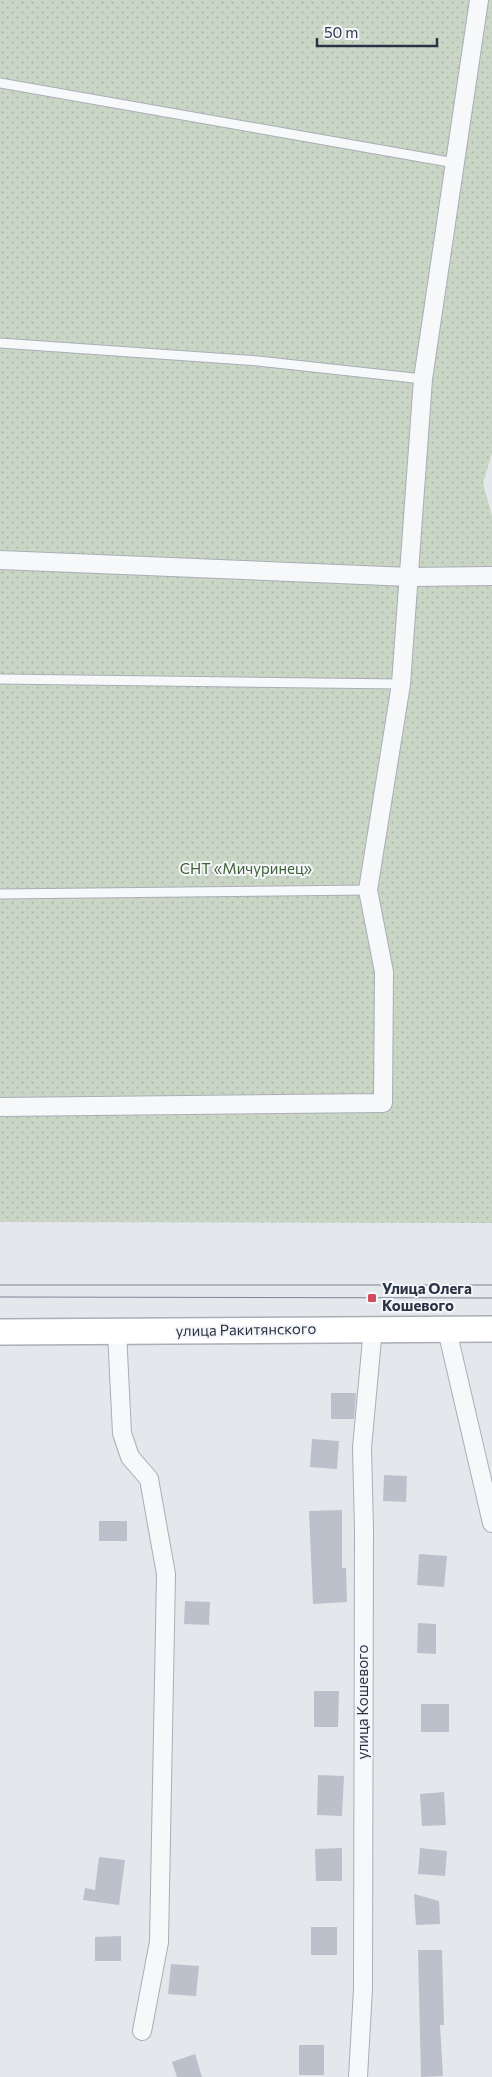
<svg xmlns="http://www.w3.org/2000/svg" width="492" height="2077" viewBox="0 0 492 2077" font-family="Commissioner,sans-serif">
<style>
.garden{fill:url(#garden-dots)}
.building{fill:#bbc0ca}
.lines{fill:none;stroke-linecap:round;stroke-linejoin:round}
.service-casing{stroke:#a9aeb7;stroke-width:11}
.minor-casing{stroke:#a9aeb7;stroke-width:20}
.secondary-casing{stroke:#a9aeb7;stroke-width:28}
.service{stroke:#f7f8fa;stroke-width:9}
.minor{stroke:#f7f8fa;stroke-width:18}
.secondary{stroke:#fff;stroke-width:25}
.tram{stroke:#7d8696;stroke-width:1}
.poi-dot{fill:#d1495b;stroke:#f4f6f9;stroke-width:2}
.labels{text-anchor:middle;stroke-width:4;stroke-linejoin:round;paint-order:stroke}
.park-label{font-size:15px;fill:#3f6138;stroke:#f4f6f9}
.poi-label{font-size:15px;font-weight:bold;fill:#2b3445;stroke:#f4f6f9;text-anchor:start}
.street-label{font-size:15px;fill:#2b3445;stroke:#f4f6f9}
</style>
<defs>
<pattern id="garden-dots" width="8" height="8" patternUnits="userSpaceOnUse" patternTransform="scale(1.25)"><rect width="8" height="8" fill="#c9d6c5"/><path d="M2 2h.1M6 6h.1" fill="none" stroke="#adb8ab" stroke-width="1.8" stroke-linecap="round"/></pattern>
</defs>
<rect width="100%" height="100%" fill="#e4e7ec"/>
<path class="garden" d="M0 0H492V453L483 483 492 516V1223L0 1222Z"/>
<path class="building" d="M331 1393H356L354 1419H331Z
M312 1439 339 1441 337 1469 310 1467Z
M384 1475 407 1476 406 1502 383 1501Z
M342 1510V1568H346L347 1602 313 1604 309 1511Z
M99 1521H127V1541H99Z
M419 1554 447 1556 444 1587 417 1585Z
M185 1601 210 1602 209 1625 184 1624Z
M418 1623 436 1624V1654L417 1653Z
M314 1691H339L338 1727H314Z
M421 1704H449V1732H421Z
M318 1775 344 1776 342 1816 317 1815Z
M444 1792 446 1825 422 1826 420 1794Z
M342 1848V1881H316L315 1849Z
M420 1848 447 1851 445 1876 418 1874Z
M99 1857 125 1860 119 1905 83 1900 85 1888 95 1890Z
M414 1894 439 1901 440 1924 416 1925Z
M311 1927H337V1955H311Z
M121 1936V1961H95V1937Z
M418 1950H442L444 2025H440L443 2076 421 2077Z
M171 1964 199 1966 196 1996 168 1994Z
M299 2045H324V2075H299Z
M195 2054 202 2077H177L172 2062Z"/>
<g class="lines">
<g class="service-casing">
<path id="service" d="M0 83 455 163
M0 343 258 361 423 379
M0 679 401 684
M0 894 368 890"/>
</g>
<g class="minor-casing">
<path id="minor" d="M0 560 410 577 492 576
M0 1107 383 1103 384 972 368 890 401 684 423 379 479 0
M447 1330 492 1523
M117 1332 122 1433 130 1457 149 1479 166 1574 159 1942 142 2031
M358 2077 363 1989 364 1529 362 1448 373 1328"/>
</g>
<g class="secondary-casing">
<path id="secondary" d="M0 1332 492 1329"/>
</g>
<use href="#service" class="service"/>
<use href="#minor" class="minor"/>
<use href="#secondary" class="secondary"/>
<path class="tram" d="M0 1285H492
M0 1297 492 1298"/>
</g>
<rect class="poi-dot" x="367" y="1293" width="10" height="10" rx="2.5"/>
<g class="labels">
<g class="park-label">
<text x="246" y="874">СНТ «Мичуринец»</text>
</g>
<g class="poi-label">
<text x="382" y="1294">Улица Олега<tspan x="382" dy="17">Кошевого</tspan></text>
</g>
<g class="street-label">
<text transform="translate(246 1330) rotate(-1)" y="5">улица Ракитянского</text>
<text transform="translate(363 1702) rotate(-90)" y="5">улица Кошевого</text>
</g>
</g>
<path d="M317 38v8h120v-8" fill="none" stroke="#2b3445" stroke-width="2.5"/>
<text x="324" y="38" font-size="15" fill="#2b3445" stroke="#f4f6f9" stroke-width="4" paint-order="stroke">50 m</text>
</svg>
